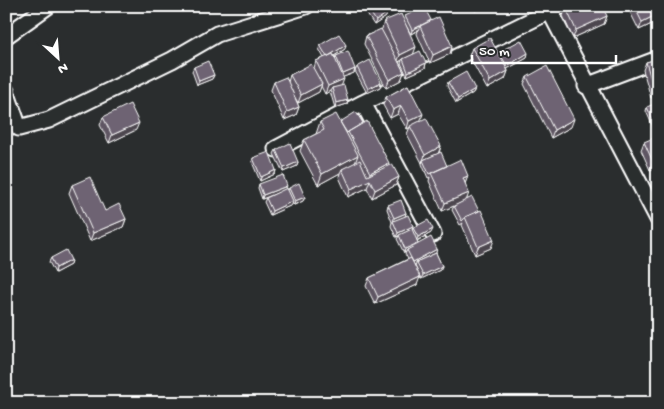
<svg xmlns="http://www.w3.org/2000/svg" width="664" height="409" viewBox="0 0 664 409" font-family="'Gochi Hand',sans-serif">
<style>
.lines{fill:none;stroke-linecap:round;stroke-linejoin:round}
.minor-casing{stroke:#fff;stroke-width:19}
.minor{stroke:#2a2d2e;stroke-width:15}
.wall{fill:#5f5663;stroke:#fff}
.shaded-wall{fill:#4d4650;stroke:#fff}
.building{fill:#6e6473;stroke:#fff}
</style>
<rect width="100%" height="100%" fill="#2a2d2e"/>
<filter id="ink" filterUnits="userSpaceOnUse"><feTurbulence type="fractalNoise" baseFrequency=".02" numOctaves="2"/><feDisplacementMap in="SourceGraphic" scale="10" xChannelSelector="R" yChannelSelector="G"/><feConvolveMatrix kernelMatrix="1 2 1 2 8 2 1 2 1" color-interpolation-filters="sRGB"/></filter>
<g filter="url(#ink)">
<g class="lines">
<g class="minor-casing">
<path id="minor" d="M547 6 658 219
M6 36 48 6
M586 86 658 59
M6 91 19 128 49 120 172 60 217 34 306 6
M363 103 433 234
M276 149 363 103 560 6"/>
</g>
<use href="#minor" class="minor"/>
</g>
<path class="wall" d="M364 6H383L386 17 374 25 363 8Z
M388 6H401L390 11Z
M472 6H480L479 9 475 11Z
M627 6H658V21L639 30Z
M566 8 607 16 604 24 573 38 563 16Z
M405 16 431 20 452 46 450 54 430 63 417 34 418 30 411 34 405 24 413 54 426 63 425 68 407 76 401 63 402 60 399 62 404 72 401 80 386 88 364 44 366 36 382 29 384 21 404 20Z
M320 45 345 49 334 56 335 59 336 56 355 69 354 73 343 77 341 85 348 100 347 104 335 108 330 91 325 94 321 86 319 92 298 103 291 90 299 107 296 115 284 120 271 90 274 82H288L290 75 314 68 316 61 324 58 319 49Z
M472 48 498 54 499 52 527 58 507 69 508 71 505 79 487 89 469 56Z
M658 59V96L651 98 643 70 646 62Z
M194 67 214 75 212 79 197 85 192 71Z
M357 67 381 82 380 87 367 93 355 71Z
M527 77 571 127 551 138 524 84Z
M448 82 475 89 473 93 456 103 447 86Z
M408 85 420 121 441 146 439 153 447 166 468 176 465 183 467 199 491 248 475 255 462 225 463 223 460 225 452 210 454 206 442 211 429 181 430 177 428 178 422 164V163L407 134 410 127 407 129 398 114 390 118 383 105 386 97Z
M647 107 658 128 654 129 646 111Z
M103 117 136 130 109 143 100 125Z
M340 121 389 165 399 177 396 185 372 198 367 188 348 197 339 177 340 173 318 185 300 151 304 140 316 134 320 122Z
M644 142 658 167 650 170 641 150Z
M276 150 298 162 297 166 283 172 274 154Z
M253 158 276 170 275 174 260 181 252 162Z
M259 184 286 188 288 190 289 188 305 197 303 201 294 205 292 203V205L270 215 264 202 266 198 267 197 262 199 258 188Z
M72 185 105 211 126 219 123 227 90 241 69 193Z
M388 205 406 213 405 216 413 226 412 229 413 228 431 233 417 241 418 243V244L436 253 442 266 440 270 421 279 415 266 416 264 414 265 417 285 375 304 366 286 369 278 408 259 405 254 406 252 404 253 397 239 399 236 396 237 391 226 392 222 387 209Z
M51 258 71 260 70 265 55 273 49 262Z"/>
<path class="shaded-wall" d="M394 6H401L390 11 392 7Z
M477 6H480L479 9 475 11 476 7Z
M387 13 386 17 374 25 376 21Z
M658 14V21L639 30 642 22Z
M607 16 604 24 573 38 576 30Z
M420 26 418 30 411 34 412 30Z
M346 45 345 49 326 61 327 57Z
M452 46 450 54 430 63 433 55Z
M416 47 413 55 403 59 402 60 397 63 400 55Z
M528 53 527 58 505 70 507 66Z
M426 63 425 68 407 76 408 72Z
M355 69 354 73 341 78 343 74Z
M508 71 505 79 487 89 490 81Z
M404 72 401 80 386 88 389 80Z
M214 75 212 79 197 85 199 81Z
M344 79 341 87 332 88 330 91 325 94 328 86Z
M381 82 380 87 367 93 368 89Z
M322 84 319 92 298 103 301 95Z
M475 89 473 93 456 103 458 99Z
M658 89V96L651 98 654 90Z
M348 100 347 104 335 108 336 103Z
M401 106 398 114 390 118 393 110Z
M299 107 296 115 284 120 287 112Z
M423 114 420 122 407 129 409 121Z
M574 119 571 127 551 138 554 130Z
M139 123 136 130 109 143 112 135Z
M658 124V128L654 129 655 125Z
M441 146 438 154 423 160 422 163 425 155Z
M358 155 354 166 342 169 340 173 318 185 322 174Z
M658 160V167L650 170 653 162Z
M298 162 297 166 283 172 284 168Z
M389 163 387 171 370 180 367 188 348 197 351 189 367 181 370 173Z
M276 170 275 174 260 181 261 177Z
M468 176 465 184 463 178Z
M399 177 396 185 372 198 375 190Z
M287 186 285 190 262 199 263 195Z
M469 193 466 201 442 211 445 203Z
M305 197 303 201 294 205 295 201Z
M293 201 292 205 270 215 272 211Z
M406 213 405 217 393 223 394 218Z
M126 219 123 227 90 241 93 233Z
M413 226 412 230 396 237 398 233Z
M433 229 431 233 416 241 418 237Z
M494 240 491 248 475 255 478 247Z
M418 243 417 247 407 250 406 252 404 253 405 249Z
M437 249 436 253 416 262V264L412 266 413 262Z
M71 260 70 265 55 273 56 268Z
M442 266 440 270 421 279 423 275Z
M420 277 417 285 375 304 378 297Z"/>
<path class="building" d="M366 6H383L387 13 376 21Z
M571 6H602L607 16 576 30 566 8Z
M634 6H658V14L642 22Z
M424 7 431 20 412 30 405 16Z
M401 14 416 47 400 55 384 21Z
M439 17 452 46 433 55 420 26Z
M381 29 404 72 389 80 366 36Z
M339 34 346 45 327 57 320 45Z
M490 38 508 71 490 81 472 48Z
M521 40 528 53 507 66 499 52Z
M348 51 355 69 343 74 336 56Z
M420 51 426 63 408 72 403 59Z
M333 54 344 79 328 86 316 61Z
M658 59V89L654 90 646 62Z
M370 60 381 82 368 89 357 67Z
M208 61 214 75 199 81 194 67Z
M311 64 322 84 301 95 290 75Z
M547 66 574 119 554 130 527 77Z
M466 72 475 89 458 99 448 82Z
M286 77 299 107 287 112 274 82Z
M344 85 348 100 336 103 332 88Z
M408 85 423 114 409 121 401 106 393 110 386 97Z
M656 103 658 107V124L655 125 647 107Z
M130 104 139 123 112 135 103 117Z
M356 112 363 123 348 132 347 133 340 122Z
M336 114 358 155 322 174 304 140 324 130 320 122Z
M426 118 441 146 425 155 410 126Z
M367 121 389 163 370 173 348 132Z
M658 136V160L653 162 644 142Z
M290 143 298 162 284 168 276 150Z
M269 152 276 170 261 177 253 158Z
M441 152 447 166 429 174 423 160Z
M461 159 468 176 463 178 469 193 445 203 431 173Z
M360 160 367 176 392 164 399 177 375 190 370 180 351 189 342 169Z
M283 175 287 186 263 195 259 184Z
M90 177 105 211 119 204 126 219 93 233 72 185Z
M299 183 305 197 295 201 289 188Z
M287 188 293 201 272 211 266 198Z
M472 197 479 211 465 217 464 219 462 221 454 206Z
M401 200 406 213 394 218 388 205Z
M481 210 494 240 478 247 465 217Z
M408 215 413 226 398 233 393 221Z
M428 220 433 229 418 237 413 228Z
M412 229 418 243 405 249 399 235Z
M431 237 437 249 413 262 407 250Z
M66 250 71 260 56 268 51 258Z
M436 253 442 266 423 275 416 262Z
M411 258 420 277 378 297 369 278Z"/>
</g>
<rect width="664" height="409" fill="none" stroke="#2a2d2e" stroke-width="25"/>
<rect x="12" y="12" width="639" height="384" fill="none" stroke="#fff" stroke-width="2" filter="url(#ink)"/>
<g transform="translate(58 58) rotate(154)" stroke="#2a2d2e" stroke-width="4" paint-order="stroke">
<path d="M0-4L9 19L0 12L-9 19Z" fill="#ffffff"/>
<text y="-8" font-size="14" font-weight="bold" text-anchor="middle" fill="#ffffff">N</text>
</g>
<path d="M472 55v8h144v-8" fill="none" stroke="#ffffff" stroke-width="2.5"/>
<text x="479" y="55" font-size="15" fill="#ffffff" stroke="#2a2d2e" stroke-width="4" paint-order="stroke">50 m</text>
</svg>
